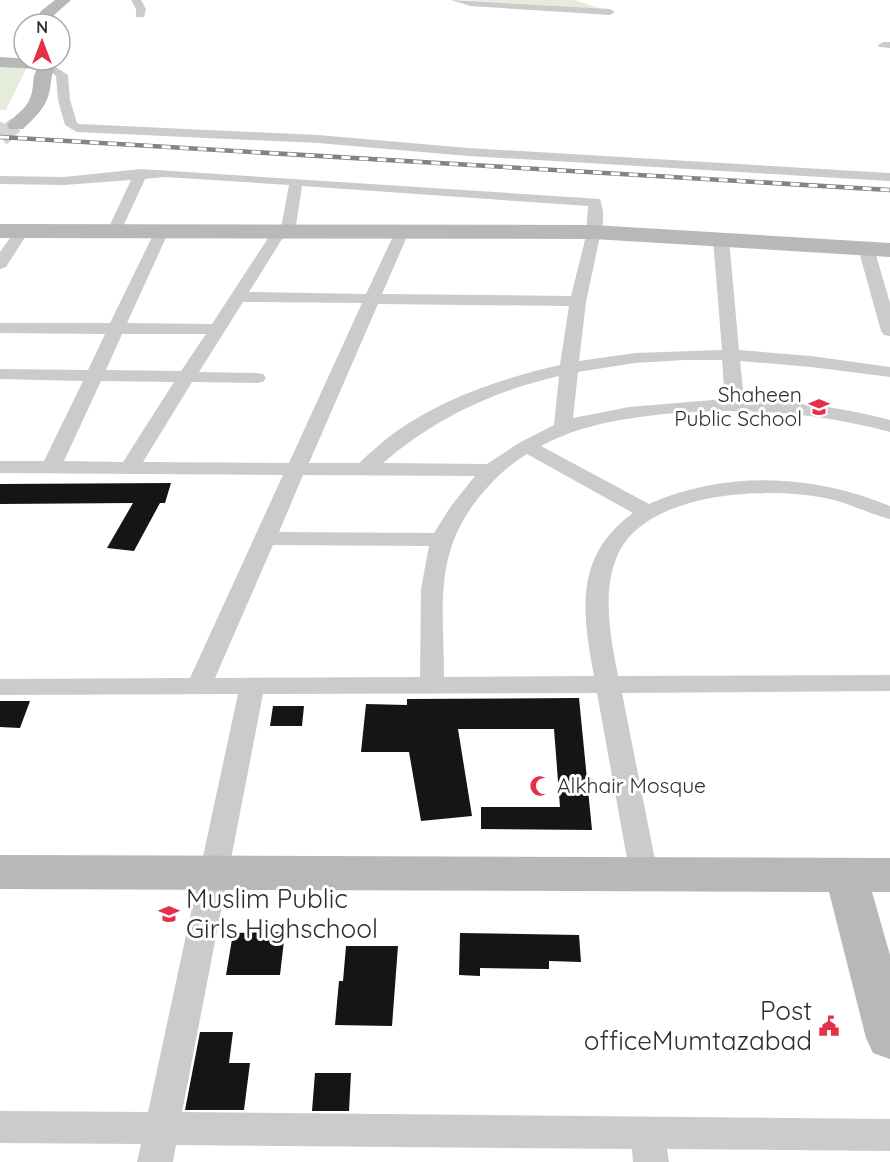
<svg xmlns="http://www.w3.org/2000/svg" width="890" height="1162" viewBox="0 0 890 1162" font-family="Quicksand,sans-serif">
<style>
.green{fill:#e5ecdc}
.building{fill:#151515}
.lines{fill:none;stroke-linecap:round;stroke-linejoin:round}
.secondary-tunnel-far1{stroke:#d5d5d5;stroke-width:16;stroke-dasharray:16 8;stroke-linecap:butt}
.secondary-tunnel{stroke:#d5d5d5;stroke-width:21;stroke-dasharray:21 10;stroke-linecap:butt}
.street{fill:#cbcbcb;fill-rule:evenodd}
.secondary{fill:#b8b8b8;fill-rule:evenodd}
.rail-casing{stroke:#838383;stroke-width:4.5}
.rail{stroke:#fff;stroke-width:3;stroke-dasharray:9;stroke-linecap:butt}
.labels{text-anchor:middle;stroke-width:6;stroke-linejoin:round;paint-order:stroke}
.poi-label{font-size:21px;fill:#2e2e2e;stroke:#fff;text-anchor:end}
.near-poi-label{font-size:26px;fill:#2e2e2e;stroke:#fff;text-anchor:start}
</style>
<rect width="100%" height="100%" fill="#fff"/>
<path class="green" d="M463 0H575L602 9Z
M0 65 27 67 6 110H0Z"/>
<path class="building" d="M171 483 165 503H160L134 551 107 548 133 503 0 504V484Z
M579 698 592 830 481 829V807H560L554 729H458L472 816 421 821 409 752H361L366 704 407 705V699Z
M0 701H30L20 728 0 727Z
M273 706H304L302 726H270Z
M285 932 280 975H226L233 933Z
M460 933 579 935 581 962 549 961V969L480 968V976L459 975Z
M346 946H398L392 1026 335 1025 339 981H343Z
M200 1032H233L229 1063H250L244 1110H185Z
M315 1073H351L349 1111H312Z"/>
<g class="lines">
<path class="secondary-tunnel-far1" d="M6 132 16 125"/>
<path class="secondary-tunnel" d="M0 136 8 130"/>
<path class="street" d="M131 0H141L146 9 144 17H136V9Z
M451 0 610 9 615 12 610 15 470 6Z
M883 42H890V48L879 47 878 45Z
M48 62 68 75 70 100 77 123 79 124 318 135 468 148 890 173V181L468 156 318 143 77 132 65 125 58 100 56 76 42 65Z
M141 169 600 199 603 211V222L586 302 579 361 635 353 722 350 713 239 721 234 729 239 739 350 811 356 890 367V377L811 367 740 361 744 399C794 401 842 407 890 420V432C813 412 743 407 664 414 620 419 580 425 541 446L649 504C725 470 814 474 890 506V519C868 514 848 502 825 498 767 486 641 491 616 559 602 595 611 639 618 676L890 675V691L622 693 658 875 654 883 644 886 634 883 630 875 597 693 263 694 182 1112 890 1119V1151L667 1149 669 1162H633L632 1149 176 1145 173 1162H137L141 1144 0 1143V1111L148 1112 238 694 0 695V679L190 678 283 475 0 473V461H44L83 381 0 379V369L88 370 105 334 0 333V323H110L155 231 162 227 169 231 127 323 212 324 274 229 281 228 289 185 165 177 145 179 121 231 114 235 107 231 131 180 64 185 0 184V176L64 177ZM302 186 588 206 586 236 571 296 382 294 409 232 402 228 395 232 366 294 249 292 284 236 293 235 295 232ZM243 302 362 303 289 463 143 462 192 382 257 383 263 382 266 378 263 374 257 373 199 372ZM378 304 569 306 560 365C502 378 443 398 394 433 382 442 370 453 359 463H309ZM122 334H206L181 371 106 370ZM684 360H722L725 399 629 407 573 418 578 372 635 363ZM559 376 554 425 519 443 487 464 383 463C434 419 493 391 559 376ZM101 381 174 382 123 462 64 461ZM527 454 633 513C574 556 582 611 594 676L444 677C444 610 433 557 476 501 491 482 506 467 527 454ZM303 475 475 476 451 506 434 533 279 532ZM273 545 429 546 421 589 420 677 215 678Z
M22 227 29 231 6 267 0 269V252L17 228Z
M866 243 874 248 890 303V336L884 335 881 331 858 248Z"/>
<path class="secondary" d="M55 0H71L53 16 51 24H35L41 11Z
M0 57 48 60 56 65C50 76 52 82 49 93 46 108 33 119 23 129H9L7 125C14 115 26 110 30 98 35 88 31 78 37 69L0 67Z
M0 224 593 225 890 243V257L593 239 0 238Z
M0 855 890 858V892H872L890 955V1059L873 1053 866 1038 829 892 0 889Z"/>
<g class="rail-casing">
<path id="rail" d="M0 137 890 190"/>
</g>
<use href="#rail" class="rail"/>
</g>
<defs>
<g id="school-bare" transform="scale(1.62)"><path d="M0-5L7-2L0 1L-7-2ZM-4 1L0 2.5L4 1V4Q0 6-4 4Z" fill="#e5304a" stroke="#fff" stroke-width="2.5" paint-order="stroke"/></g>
<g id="mosque-bare" transform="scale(1.62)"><path d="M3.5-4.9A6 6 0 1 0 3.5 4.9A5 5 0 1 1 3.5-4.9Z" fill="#e5304a" stroke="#fff" stroke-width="2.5" paint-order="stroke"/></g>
<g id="civic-bare" transform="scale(1.62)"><path d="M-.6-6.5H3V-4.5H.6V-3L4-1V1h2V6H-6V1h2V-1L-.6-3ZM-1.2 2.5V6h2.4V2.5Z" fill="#e5304a" stroke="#fff" stroke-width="2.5" paint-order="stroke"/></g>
</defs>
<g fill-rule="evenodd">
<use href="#school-bare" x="819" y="407"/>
<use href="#mosque-bare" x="540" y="786"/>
<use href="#school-bare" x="169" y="914"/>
<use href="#civic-bare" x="829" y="1026"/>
</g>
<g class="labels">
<g class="poi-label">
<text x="802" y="402">Shaheen<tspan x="802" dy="24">Public School</tspan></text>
<text x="557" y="793" text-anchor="start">Alkhair Mosque</text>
</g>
<g class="near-poi-label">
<text x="186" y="908">Muslim Public<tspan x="186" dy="30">Girls Highschool</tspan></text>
<text x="812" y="1020" text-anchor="end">Post<tspan x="812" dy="30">officeMumtazabad</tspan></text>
</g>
</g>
<g transform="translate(42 42)"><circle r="28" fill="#ffffff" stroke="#ababab" stroke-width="1.5"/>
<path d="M0-4.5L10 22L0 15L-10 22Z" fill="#e5304a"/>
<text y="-9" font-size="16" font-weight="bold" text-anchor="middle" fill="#2e2e2e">N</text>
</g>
</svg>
